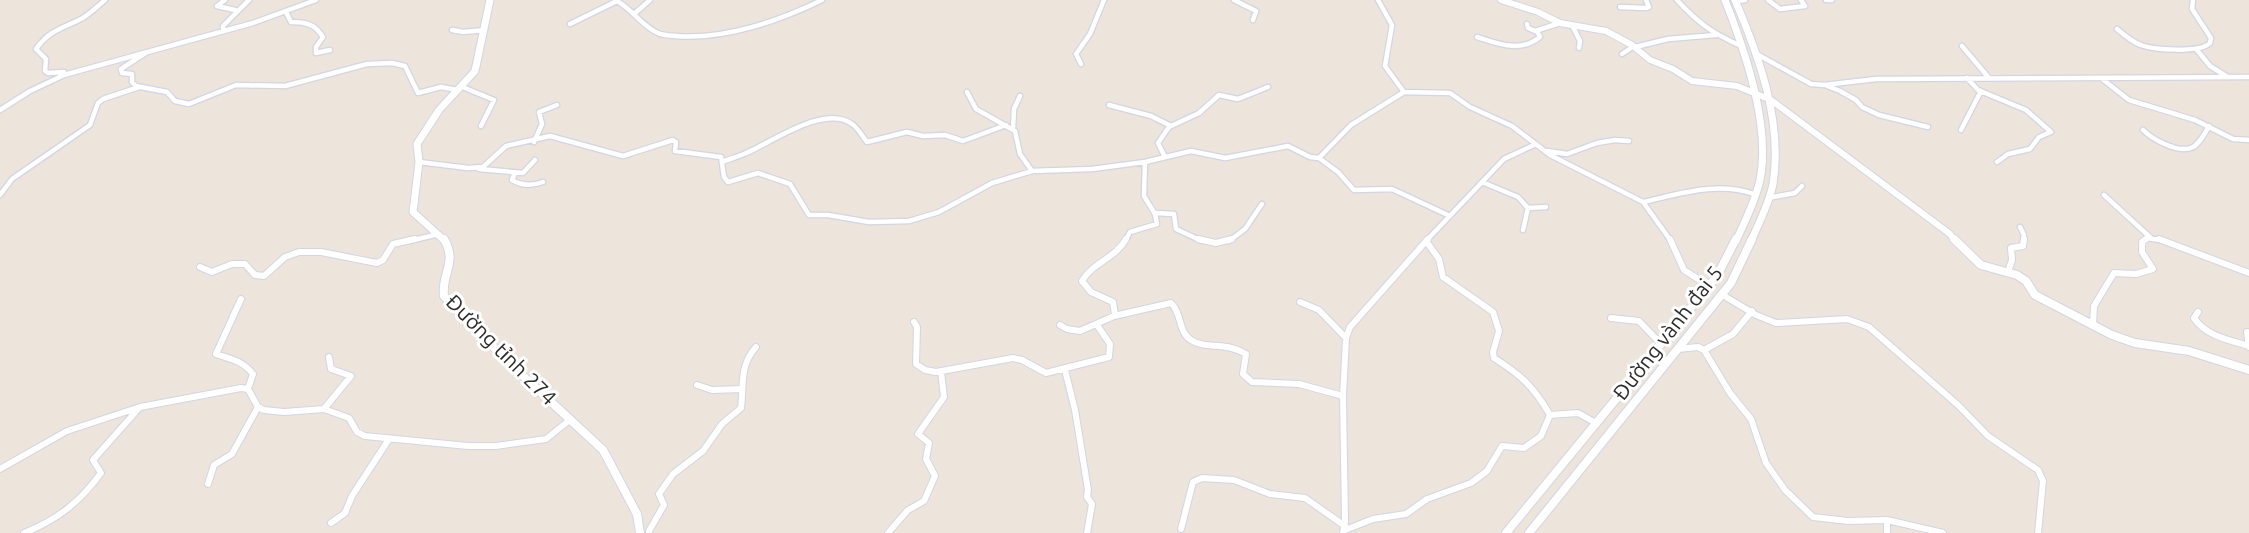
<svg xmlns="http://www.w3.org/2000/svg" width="2249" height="533" viewBox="0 0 2249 533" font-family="Ubuntu,sans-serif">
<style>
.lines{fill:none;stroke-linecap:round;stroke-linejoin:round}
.minor-far1-casing{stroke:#d1d5e4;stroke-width:7}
.minor-casing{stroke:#d1d5e4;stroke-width:8}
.tertiary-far1-casing{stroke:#d1d5e4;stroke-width:8}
.tertiary-casing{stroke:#d1d5e4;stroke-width:10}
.secondary-far1-casing{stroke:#d1d5e4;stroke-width:9}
.secondary-casing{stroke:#d1d5e4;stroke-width:10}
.minor-far1{stroke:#fff;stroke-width:4.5}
.minor{stroke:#fff;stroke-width:6}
.tertiary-far1{stroke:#fff;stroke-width:6}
.tertiary{stroke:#fff;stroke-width:8}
.secondary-far1{stroke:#fff;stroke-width:7}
.secondary{stroke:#fff;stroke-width:8}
.labels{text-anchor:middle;stroke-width:6;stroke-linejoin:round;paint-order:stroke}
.street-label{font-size:21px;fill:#2a2a2a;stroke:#fff}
</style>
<rect width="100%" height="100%" fill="#ede5dc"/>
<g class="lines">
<g class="minor-far1-casing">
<path id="minor-far1" d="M615 0C632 8 641 26 658 33 663 36 671 35 676 36 724 40 779 21 822 0
M1234 0 1256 11 1253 20
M1378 0 1392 25 1385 66 1404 92
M1677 0C1698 23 1712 33 1741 46
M1768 0 1780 9 1805 6 1801 0
M1826 0H1832
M1736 1 1745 0
M217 6 235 10
M217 6 225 0
M1620 7 1646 8 1649 7 1646 0
M286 12 291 22C306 22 315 24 323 37L316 47V53L330 50
M634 14 650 0
M570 24 617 1
M1527 24 1528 28 1535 31 1560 23
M1572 25 1580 41 1579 48
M2117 29C2124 35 2132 42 2141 45 2154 50 2200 53 2210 43L2211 38 2192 9 2193 0
M452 30 463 32 485 30
M223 31V26L249 0
M1477 37C1499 44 1520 53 1540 37L1537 31
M1962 46 1989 78
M1635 47 1668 39 1716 35
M2197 50 2210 66 2226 76
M147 52 121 69 122 73 132 74V82L136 86 167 92 175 101 189 104 236 85 285 86 367 64 392 63 405 66 418 93 441 87 457 90
M1755 53 1811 84 1824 85 1876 79 2249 77
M1622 54 1634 46
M1081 64 1076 54 1090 34 1104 0
M64 72 48 73 45 71 46 59 36 49C49 31 60 29 79 20 88 16 97 7 105 0
M1967 78 1978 90 2026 110 2051 132 2039 137 2030 149 2008 154 1997 162
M2101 78 2129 100 2195 120 2233 139 2249 140
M1825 85 1840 91 1856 100 1862 107 1879 115 1928 127
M460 86 494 100 481 126
M967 92 976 109 1015 131 1020 154 1032 171
M1109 105 1151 116 1171 126
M0 110 30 91 64 75 253 23 316 0
M1013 129 1014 109 1020 96
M1961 130 1981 91
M2143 130C2152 139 2177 153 2191 148 2199 145 2205 133 2209 126
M534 142 542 124 539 112 557 105
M1547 151 1567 154 1597 143 1615 140 1629 141
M1165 157 1158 143 1169 127 1199 113 1219 95 1238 99 1268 87
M1319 158 1338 172 1354 190 1392 189 1450 216
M419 162 468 168 483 167 506 146 550 136 623 156 673 140 676 142 675 151 721 157 724 177 728 182 758 173 790 184 809 215H828L869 222 909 221 939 212 992 183 1032 171 1092 169 1145 162 1191 151 1225 158 1288 146 1310 157 1319 158 1351 125 1404 92 1450 93 1470 107 1512 126 1550 155 1643 202 1671 241
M722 162C729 159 737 157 744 154 769 144 825 103 852 124 858 128 862 136 867 142L907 132 923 136 945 135 963 141 1006 125
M479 169 523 173 535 160
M515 173 512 180C522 186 532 186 543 182
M1482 182 1518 197 1528 208
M0 195 12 179 90 125 98 103 103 99 139 87
M2104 195 2151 238
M1768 198 1795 193 1802 186
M1643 202C1680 194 1717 181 1754 194
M1156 213 1174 214 1176 229 1202 241
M2020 227 2024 235 2023 241
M1523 230 1528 208 1546 207
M409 241 439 234
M1125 241 1130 232 1157 224 1155 214 1144 196 1145 162
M1229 241 1245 229 1262 204
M1426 241 1504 159 1536 144
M2144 241 2147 238 2166 241"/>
</g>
<g class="minor-casing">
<path id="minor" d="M1198 239 1216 243 1232 239
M1670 239 1684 270 1709 286
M2159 239 2249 273
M1426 241 1439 259 1443 277 1493 312 1499 331 1493 352 1494 358C1521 375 1534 387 1550 415
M200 267 212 272 232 264H245L255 275 264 276 285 257 299 252H321L377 263 383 260 393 244 415 239
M2008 272 2012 260 2011 248 2023 246 2024 239
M1721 294 1756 315 1776 323 1847 319 1869 327 1959 406 1988 436 2038 470 2043 481 2038 533
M241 299 216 354C231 359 243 361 253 374L248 389
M1300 302 1319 310 1346 338
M2198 312 2194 318C2206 336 2229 340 2249 346
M1115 315 1113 302 1091 292 1082 281C1092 263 1116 258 1126 239
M1611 318 1639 321 1661 344
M914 322 917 327 916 364 925 370 936 372 1013 358 1022 360 1046 373 1109 357 1110 344 1097 325
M1060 325 1067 329 1080 331 1114 316 1171 303C1182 313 1178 332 1191 340 1206 350 1225 341 1246 354L1243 374 1252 382 1299 384 1343 396
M2093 325 2094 306 2114 273 2136 274 2153 269 2142 252V242L2146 239
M2247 332 2249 347
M1678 349 1698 347 1704 350 1730 393 1751 419 1766 463 1785 490 1813 517 1848 521 1887 520 1943 533
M1704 350 1733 334 1752 311
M1065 370 1075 410 1088 490 1087 497 1092 504 1087 533
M697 385 712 390 742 389
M324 409 351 376 331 369 329 357
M0 469 67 431 140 407 241 388 248 389 258 407 264 410 284 412 324 409 349 418 357 432 365 436 468 446H496L546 439 571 419
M208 484 214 465 232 454 258 407
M1887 520V533
M331 523 345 513 352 496 389 439
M1181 529 1193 482 1202 478 1234 480 1270 494 1305 498 1345 526
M1345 530 1373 519 1406 514 1427 499 1471 483 1487 471 1502 446 1524 448 1541 436 1550 415 1578 413 1596 423
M649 531 664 505 659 494 673 474 703 451 722 424 741 408C744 385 739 366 756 347
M24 533C57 520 80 502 101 473L93 460 139 408
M888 533 908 510 924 501 935 476 926 459 929 443 918 434 944 397 941 372
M1343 533 1345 521 1343 396 1346 338 1350 327 1428 239"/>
</g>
<g class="tertiary-far1-casing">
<path id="tertiary-far1" d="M1501 0 1538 12 1560 23 1606 31 1632 45 1650 60 1673 69 1692 81 1737 86 1771 100 1950 234 1955 241"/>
</g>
<g class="tertiary-casing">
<path id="tertiary" d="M1954 239 1981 265 2017 275 2026 281 2035 295 2112 335 2135 343 2189 351 2249 370"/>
</g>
<g class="secondary-far1-casing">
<path id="secondary-far1" d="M1725 0C1745 51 1771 126 1760 180 1755 202 1745 221 1736 241
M1735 0C1759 56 1783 122 1773 184 1769 204 1759 223 1751 241
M445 241 413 212 419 162 417 144 439 110 475 71 490 0"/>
</g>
<g class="secondary-casing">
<path id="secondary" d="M444 239C458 263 441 273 444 296L510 364 603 450 637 514 640 533
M1506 533 1717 276 1736 239
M1529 533 1731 283 1752 239"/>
</g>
<use href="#minor-far1" class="minor-far1"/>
<use href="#minor" class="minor"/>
<use href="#tertiary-far1" class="tertiary-far1"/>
<use href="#tertiary" class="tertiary"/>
<use href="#secondary-far1" class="secondary-far1"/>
<use href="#secondary" class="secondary"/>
</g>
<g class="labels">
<g class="street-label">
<text transform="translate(1668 333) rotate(-52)" y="7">Đường vành đai 5</text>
<text transform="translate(501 350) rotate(45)" y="7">Đường tỉnh 274</text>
</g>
</g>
</svg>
